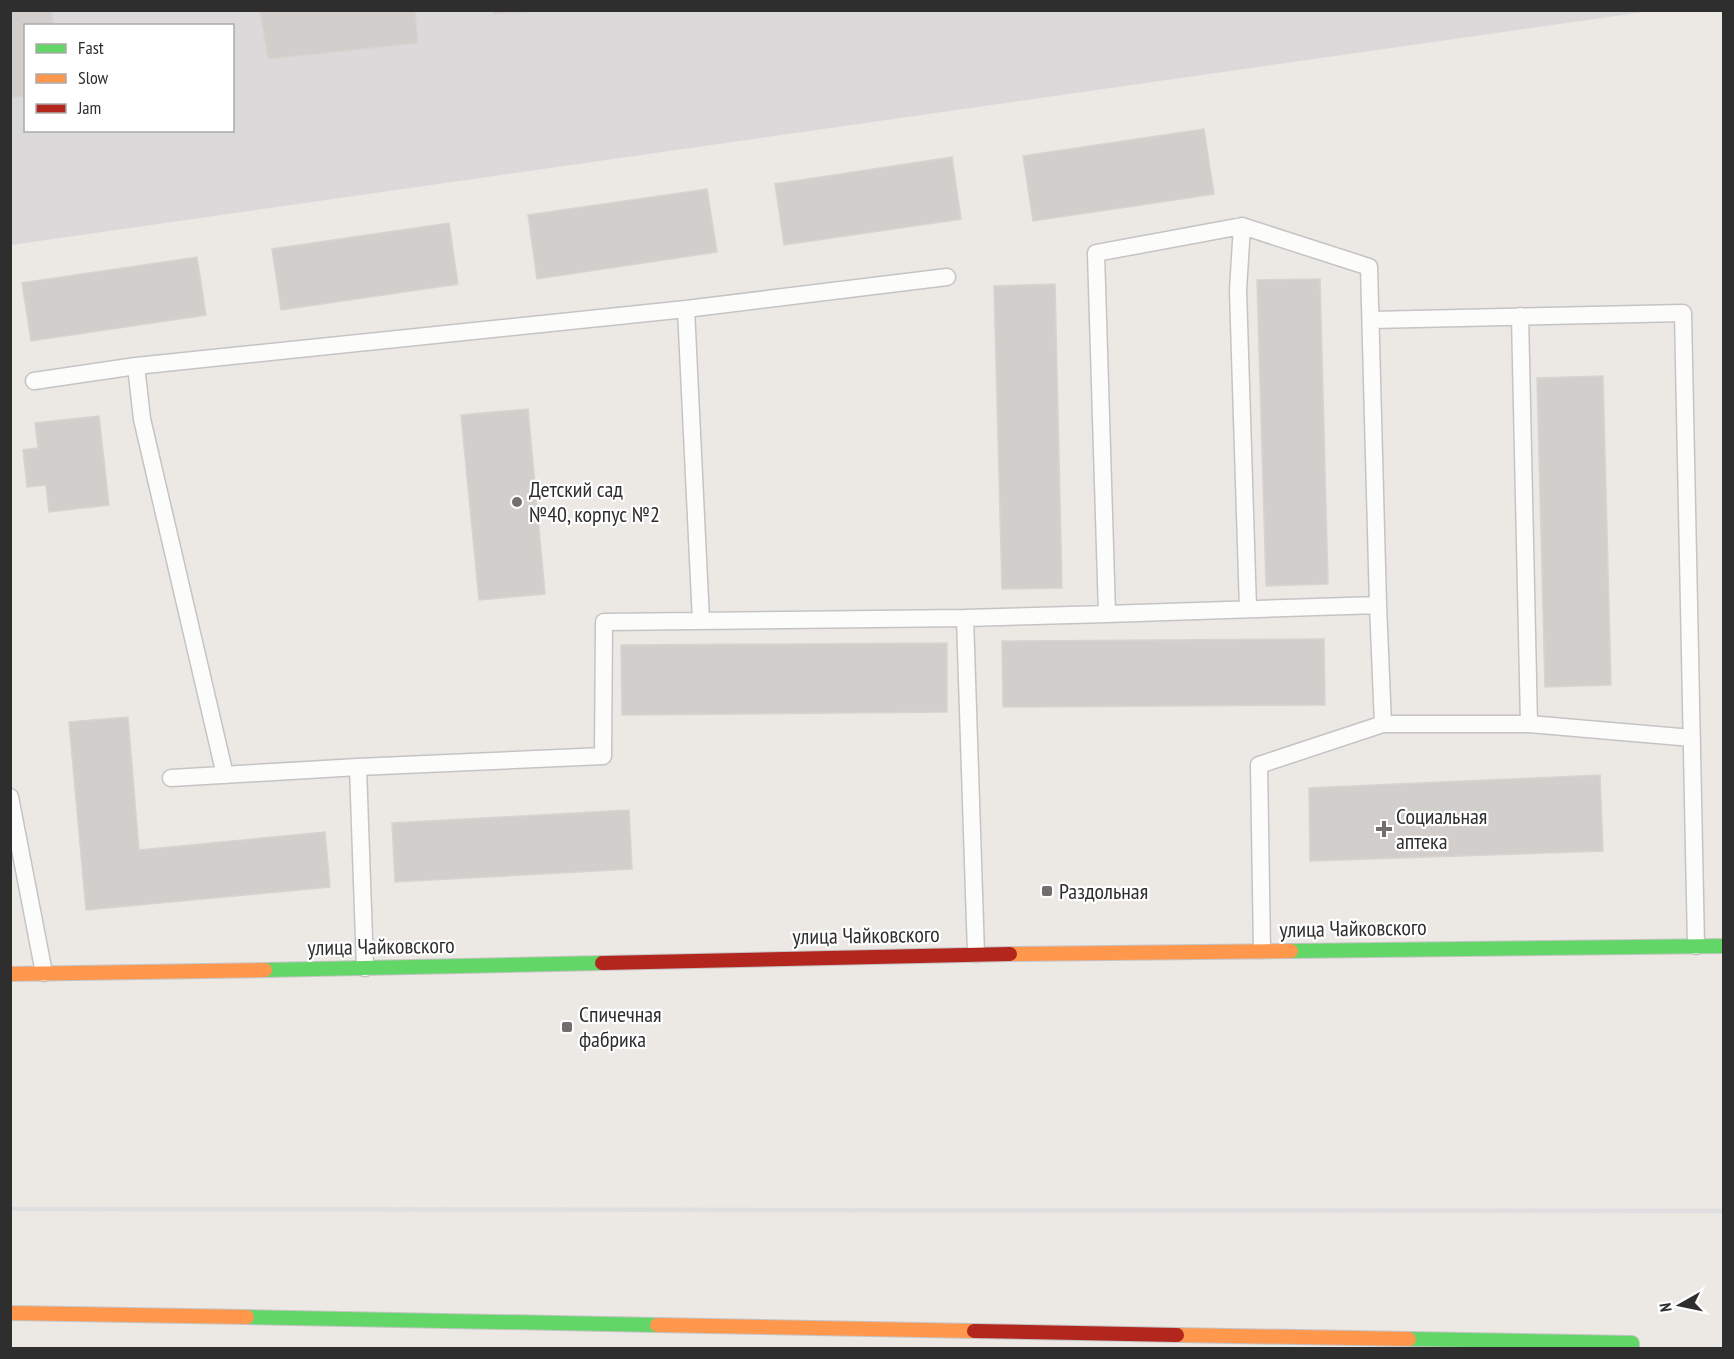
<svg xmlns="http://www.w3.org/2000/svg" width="1734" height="1359" viewBox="0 0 1734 1359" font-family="'PT Sans Narrow',sans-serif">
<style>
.industrial{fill:#dcd9db;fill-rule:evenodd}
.building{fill:#d1cecb;stroke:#d7d4d0;stroke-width:1.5}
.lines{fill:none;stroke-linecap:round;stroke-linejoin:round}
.lane-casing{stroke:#c5c4c5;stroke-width:19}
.fast-casing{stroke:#c5c4c5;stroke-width:16}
.slow-casing{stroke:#c5c4c5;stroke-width:16}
.jam-casing{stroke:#c5c4c5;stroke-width:16}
.lane{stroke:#fcfcfb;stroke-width:16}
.fast{stroke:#63d668;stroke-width:14}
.slow{stroke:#ff974d;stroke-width:14}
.jam{stroke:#b3261e;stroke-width:14}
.rail{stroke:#dfdfe1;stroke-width:4.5}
.poi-dot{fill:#706f6e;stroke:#fff;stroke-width:2}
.labels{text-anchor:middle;stroke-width:4.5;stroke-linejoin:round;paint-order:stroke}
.poi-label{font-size:22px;fill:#2e2e2e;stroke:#fff;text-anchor:start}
.street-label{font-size:22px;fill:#2e2e2e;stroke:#fff}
</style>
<rect width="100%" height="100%" fill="#ece8e4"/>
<path class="industrial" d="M11 10 1651 11 11 245ZM26 26H232V130H26Z"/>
<path class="building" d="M10 10H52L53 26H26V96L10 98Z
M260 10H415L418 43 268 59Z
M493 10H528V12L494 14Z
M1204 129 1214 194 1033 221 1023 156Z
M952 157 961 219 784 245 775 184Z
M707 189 717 252 537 279 528 215Z
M449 223 458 284 281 310 272 249Z
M197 257 206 315 31 341 22 283Z
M1320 279 1328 584 1266 586 1257 280Z
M1055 284 1062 588 1002 589 994 286Z
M1603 376 1611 685 1545 687 1537 378Z
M528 409 545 594 479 600 461 415Z
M99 416 109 505 49 512 46 485 27 487 23 450 38 448 35 423Z
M1324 639 1325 705 1003 707 1002 641Z
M947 643V712L622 715 621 645Z
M128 717 139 850 325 832 330 887 86 910 69 722Z
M1600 775 1603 851 1310 861 1309 788Z
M629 810 632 869 395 882 392 823Z"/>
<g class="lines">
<g class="lane-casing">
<path id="lane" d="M686 309 701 621
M1520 316 1529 724
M1372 320 1683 313 1696 946
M136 366 142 419 225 775
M34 381 136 366 686 309 947 277
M1248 609 1238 290 1242 226 1369 267 1378 605 1383 724
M1107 614 1378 605
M965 618 976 954
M358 767 365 968
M171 778 358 767 603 756 604 622 965 618 1107 614 1096 253 1242 226
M10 797 44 973
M1262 950 1259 765 1383 724H1529L1692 738"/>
</g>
<g class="fast-casing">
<path id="fast" d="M1291 951 1724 946
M265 970 602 963
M247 1317 657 1325
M1409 1339 1632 1343V1348"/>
</g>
<g class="slow-casing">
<path id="slow" d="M1010 954 1291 951
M10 974 265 970
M10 1313 247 1317
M657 1325 974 1331
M1177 1335 1409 1339"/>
</g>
<g class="jam-casing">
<path id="jam" d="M602 963 1010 954
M974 1331 1177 1335"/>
</g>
<use href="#lane" class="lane"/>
<use href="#fast" class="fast"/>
<use href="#slow" class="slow"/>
<use href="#jam" class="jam"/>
<path class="rail" d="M10 1209 1724 1211"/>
</g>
<g class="poi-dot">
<circle cx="517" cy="502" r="6"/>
<path d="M1381 820h6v6h6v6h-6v6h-6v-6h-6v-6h6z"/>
<rect x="1041" y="885" width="12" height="12" rx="3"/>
<rect x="561" y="1021" width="12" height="12" rx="3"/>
</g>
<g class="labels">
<g class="poi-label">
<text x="529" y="497">Детский сад<tspan x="529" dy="25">№40, корпус №2</tspan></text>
<text x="1396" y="824">Социальная<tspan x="1396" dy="25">аптека</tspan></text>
<text x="1059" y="899">Раздольная</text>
<text x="579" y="1022">Спичечная<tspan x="579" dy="25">фабрика</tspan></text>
</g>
<g class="street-label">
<text transform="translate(1353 928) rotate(-1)" y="8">улица Чайковского</text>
<text transform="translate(866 935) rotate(-1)" y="8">улица Чайковского</text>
<text transform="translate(381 946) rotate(-1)" y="8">улица Чайковского</text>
</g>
</g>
<rect width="1734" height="1359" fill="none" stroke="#2e2e2e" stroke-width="24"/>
<rect x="24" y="24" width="210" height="108" fill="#ffffff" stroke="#ababab" stroke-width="1.5"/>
<rect x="36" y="44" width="30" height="9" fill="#63d668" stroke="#ababab" stroke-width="1.5"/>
<text x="78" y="54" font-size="18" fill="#2e2e2e">Fast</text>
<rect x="36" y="74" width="30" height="9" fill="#ff974d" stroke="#ababab" stroke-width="1.5"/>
<text x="78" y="84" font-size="18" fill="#2e2e2e">Slow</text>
<rect x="36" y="104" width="30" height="9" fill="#b3261e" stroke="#ababab" stroke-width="1.5"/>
<text x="78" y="114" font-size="18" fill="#2e2e2e">Jam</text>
<g transform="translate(1680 1305) rotate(261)" stroke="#ffffff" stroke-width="4.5" paint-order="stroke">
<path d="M0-4.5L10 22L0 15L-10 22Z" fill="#2e2e2e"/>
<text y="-9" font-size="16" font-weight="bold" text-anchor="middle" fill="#2e2e2e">N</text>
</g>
</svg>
